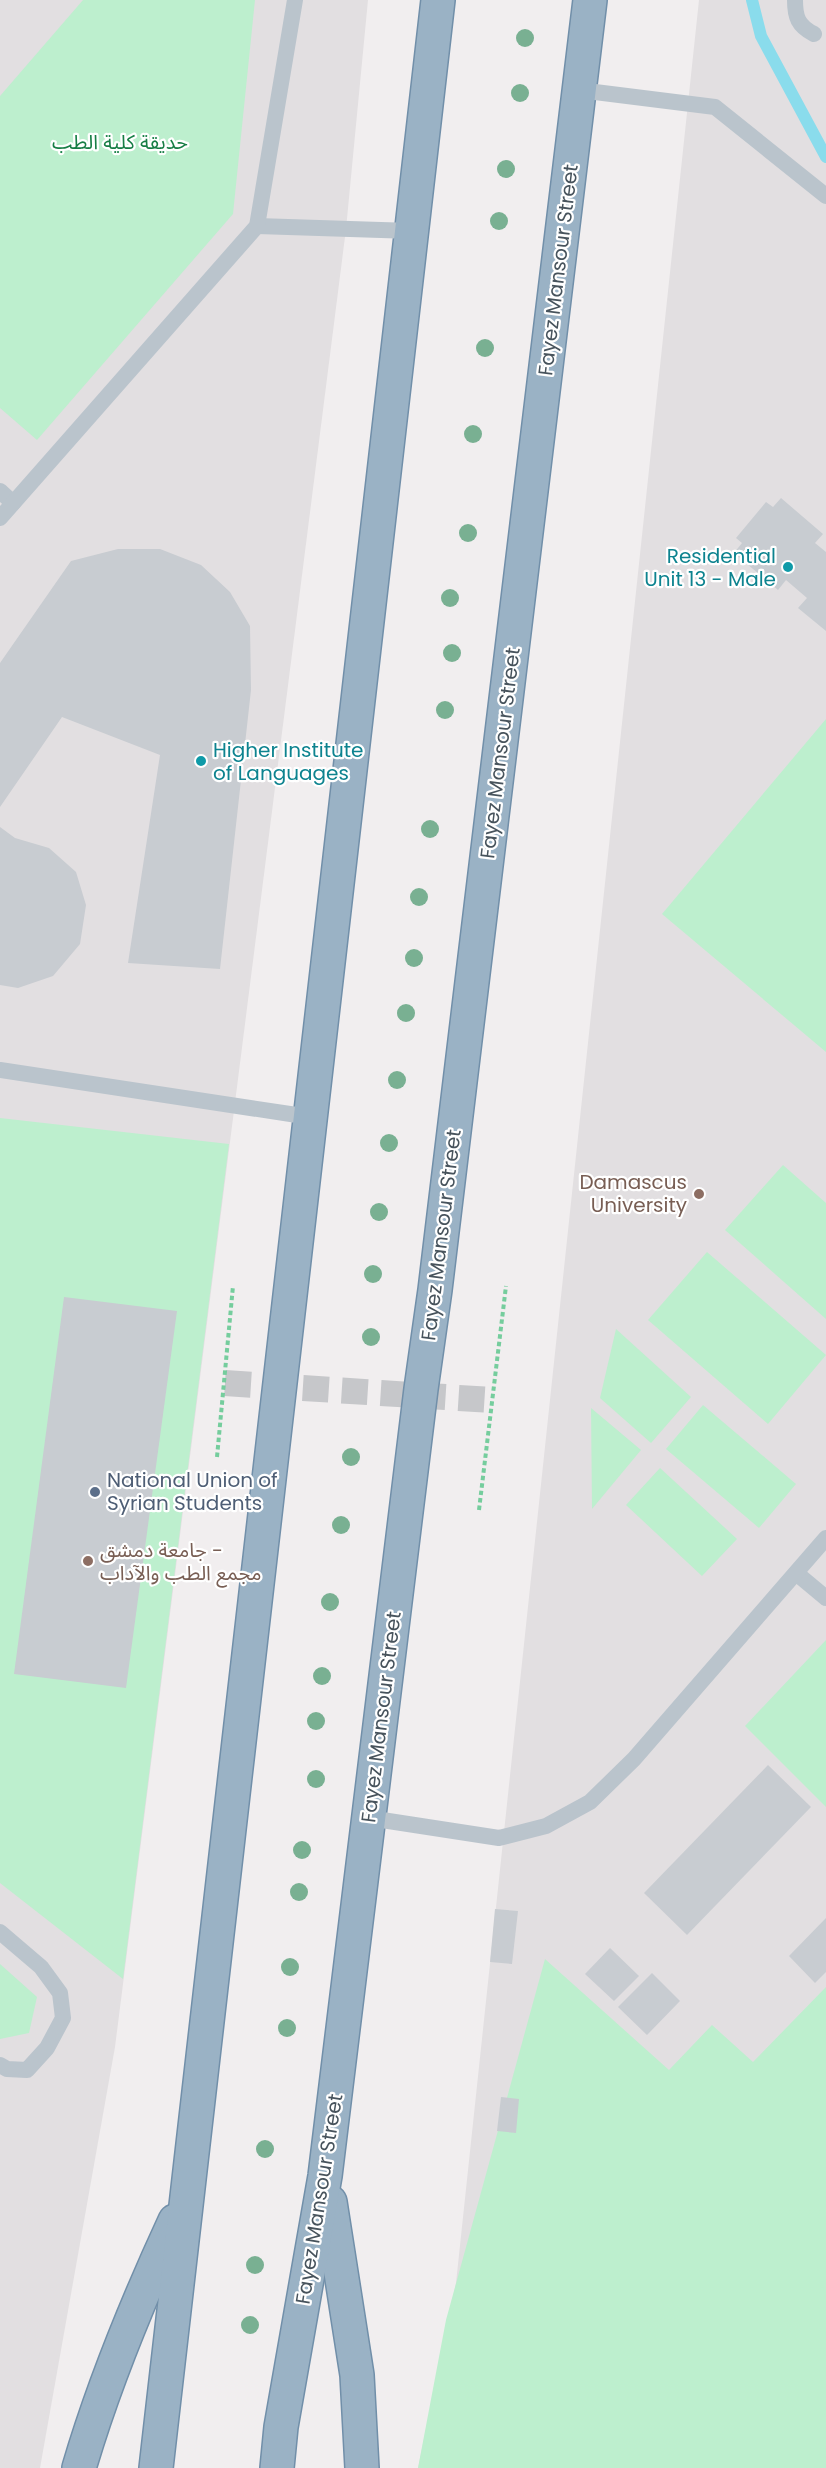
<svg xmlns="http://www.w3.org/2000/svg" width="826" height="2468" font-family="Poppins,'Noto Sans Arabic',sans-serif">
	<rect width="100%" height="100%" fill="#f1eeef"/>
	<g fill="#e2dfe1">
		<path d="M0 0H368L346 229 115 2047 40 2468H0Z"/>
		<path d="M699 0H826V2468H418L456 2283Z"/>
	</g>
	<g fill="#bdefce">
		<path d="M83 0H255L233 214 37 440 0 408V96Z"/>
		<path d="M826 719V1052L662 914Z"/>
		<path d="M0 1118 229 1144 123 1979 0 1883Z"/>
		<path d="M783 1165 826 1203V1319L725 1230Z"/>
		<path d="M707 1252 826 1355 768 1424 648 1320Z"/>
		<path d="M616 1329 691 1397 651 1443 600 1398Z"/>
		<path d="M703 1405 796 1484 759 1528 666 1449Z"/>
		<path d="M591 1408 641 1450 592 1509Z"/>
		<path d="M660 1468 737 1539 702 1576 626 1505Z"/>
		<path d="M826 1640V1807L745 1726Z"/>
		<path d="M545 1959 669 2070 712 2025 753 2062 826 1987V2468H418L446 2320Z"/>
		<path d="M0 1964 37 1997 29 2033 0 2039Z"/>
	</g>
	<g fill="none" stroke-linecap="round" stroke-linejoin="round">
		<path stroke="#8adcec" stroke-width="12" d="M752 0 761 36 826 157"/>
	</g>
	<g fill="#c8ccd1">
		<path d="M781 498 823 534 815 543 826 552V631L798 608 807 598 786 580 778 590 734 553 742 543 736 538 766 502 773 507Z"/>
		<path d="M118 549H160L201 565 230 592 250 626 251 690 220 969 128 963 160 755 62 717 0 807V663L71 561Z"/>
		<path d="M0 827 15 838 49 848 76 872 86 905 80 944 53 976 18 988 0 985Z"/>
		<path d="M64 1297 177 1311 126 1688 14 1674Z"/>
		<path d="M768 1765 811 1807 687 1935 644 1893Z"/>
		<path d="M495 1909 518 1911 512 1964 490 1962Z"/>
		<path d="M826 1918V1972L815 1983 789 1956Z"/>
		<path d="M610 1948 639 1976 614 2001 585 1974Z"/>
		<path d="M652 1973 680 2001 647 2035 618 2007Z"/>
		<path d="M501 2097 519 2099 516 2133 497 2131Z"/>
	</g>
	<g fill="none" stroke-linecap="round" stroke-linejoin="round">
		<path stroke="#c6c7ca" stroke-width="26" stroke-dasharray="26 13" stroke-linecap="butt" d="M225 1383 491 1400"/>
		<defs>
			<g id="trunk">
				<path d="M330 2202 357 2375 362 2468"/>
				<path d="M79 2468C104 2383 138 2301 175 2221"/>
				<path d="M156 2468 438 0"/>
				<path d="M277 2468 281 2427 325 2176 421 1389 435 1290 590 0"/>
			</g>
		</defs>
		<use href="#trunk" stroke="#718fa9" stroke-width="36"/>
		<g stroke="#75cd9d" stroke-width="4" stroke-dasharray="4.5 3" stroke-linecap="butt">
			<path d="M217 1457 233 1286"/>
			<path d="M479 1510 506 1286"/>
		</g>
		<g stroke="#bac4cc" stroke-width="16">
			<path d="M795 0C795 17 798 26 814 34"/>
			<path d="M579 90 715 107 826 196"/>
			<path d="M257 226 412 231"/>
			<path d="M0 491 13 503"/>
			<path d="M0 518 257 226 295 0"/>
			<path d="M0 1070 310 1117"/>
			<path d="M796 1573 826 1598"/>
			<path d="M369 1818 499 1838 546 1826 590 1802 634 1759 826 1538"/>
			<path d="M0 1932 41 1967 60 1993 63 2018 47 2048 27 2070 7 2069 0 2065"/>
		</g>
		<use href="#trunk" stroke="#9ab2c5" stroke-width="33"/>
	</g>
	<g fill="#79b092">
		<circle cx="525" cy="38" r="9"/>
		<circle cx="520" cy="93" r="9"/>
		<circle cx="506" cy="169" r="9"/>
		<circle cx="499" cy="221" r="9"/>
		<circle cx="485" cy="348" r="9"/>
		<circle cx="473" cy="434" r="9"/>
		<circle cx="468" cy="533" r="9"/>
		<circle cx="450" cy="598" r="9"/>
		<circle cx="452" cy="653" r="9"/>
		<circle cx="445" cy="710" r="9"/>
		<circle cx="430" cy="829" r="9"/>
		<circle cx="419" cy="897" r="9"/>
		<circle cx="414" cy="958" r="9"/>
		<circle cx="406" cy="1013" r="9"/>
		<circle cx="397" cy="1080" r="9"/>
		<circle cx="389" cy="1143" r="9"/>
		<circle cx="379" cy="1212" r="9"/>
		<circle cx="373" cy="1274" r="9"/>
		<circle cx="371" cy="1337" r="9"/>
		<circle cx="351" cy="1457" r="9"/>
		<circle cx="341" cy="1525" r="9"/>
		<circle cx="330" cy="1602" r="9"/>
		<circle cx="322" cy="1676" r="9"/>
		<circle cx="316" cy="1721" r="9"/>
		<circle cx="316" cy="1779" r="9"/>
		<circle cx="302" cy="1850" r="9"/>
		<circle cx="299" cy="1892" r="9"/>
		<circle cx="290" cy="1967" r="9"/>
		<circle cx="287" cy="2028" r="9"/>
		<circle cx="265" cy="2149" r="9"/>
		<circle cx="255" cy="2265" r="9"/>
		<circle cx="250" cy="2325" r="9"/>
	</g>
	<g fill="#0f9aa8" stroke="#fff" stroke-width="2">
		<circle cx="788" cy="567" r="6"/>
		<circle cx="201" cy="761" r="6"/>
	</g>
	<g fill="#8d6e63" stroke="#fff" stroke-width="2">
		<circle cx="699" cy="1194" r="6"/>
		<circle cx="88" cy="1561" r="6"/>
	</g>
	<circle fill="#5c6f8a" stroke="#fff" stroke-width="2" cx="95" cy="1492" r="6"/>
	<g text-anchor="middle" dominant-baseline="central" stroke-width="4.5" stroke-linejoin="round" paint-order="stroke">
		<g font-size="20" fill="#177e45" stroke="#fff">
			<text x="120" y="142">حديقة كلية الطب</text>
		</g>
		<g font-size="20" fill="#47535c" stroke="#fff">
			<text transform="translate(558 270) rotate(-83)">Fayez Mansour Street</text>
			<text transform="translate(500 753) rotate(-83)">Fayez Mansour Street</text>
			<text transform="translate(441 1235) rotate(-83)">Fayez Mansour Street</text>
			<text transform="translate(381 1717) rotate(-83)">Fayez Mansour Street</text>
			<text transform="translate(319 2199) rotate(-81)">Fayez Mansour Street</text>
		</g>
		<g font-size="20" fill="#0d838f" stroke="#fff" text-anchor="end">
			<text x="776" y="556">Residential<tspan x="776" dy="23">Unit 13 - Male</tspan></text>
			<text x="213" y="750" text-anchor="start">Higher Institute<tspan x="213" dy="23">of Languages</tspan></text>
		</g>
		<g font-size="20" fill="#785e54" stroke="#fff" text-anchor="end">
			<text x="687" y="1182">Damascus<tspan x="687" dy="23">University</tspan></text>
			<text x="100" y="1550" text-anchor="start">جامعة دمشق -<tspan x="100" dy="23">مجمع الطب والآداب</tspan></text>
		</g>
		<g font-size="20" fill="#4e5e75" stroke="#fff" text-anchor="start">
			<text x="107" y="1480">National Union of<tspan x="107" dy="23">Syrian Students</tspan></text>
		</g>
	</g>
</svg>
